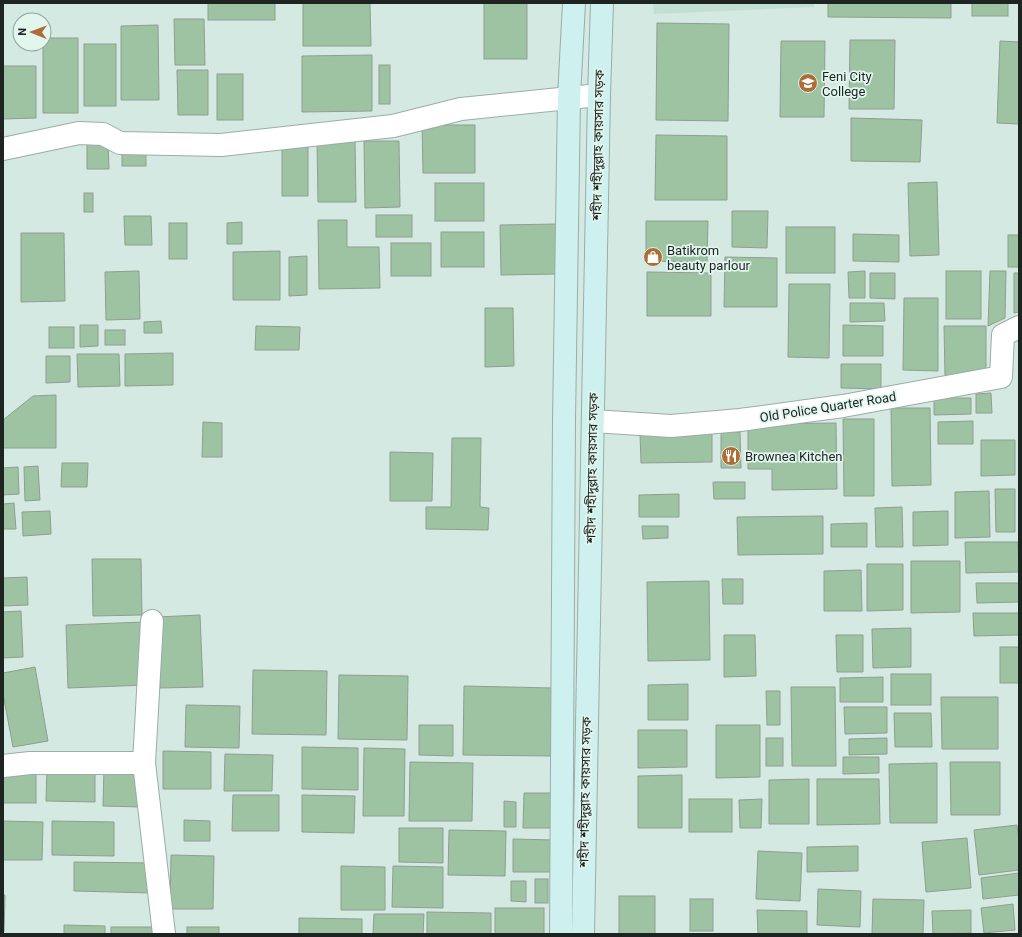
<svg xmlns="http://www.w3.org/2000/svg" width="1022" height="937" font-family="Roboto,'Noto Sans Bengali',sans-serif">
	<rect width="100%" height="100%" fill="#d4e9e1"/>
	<path fill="#c2dfd4" d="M653 3H814V7L654 14Z"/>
	<g fill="#9dc3a2" stroke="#909e92">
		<rect x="208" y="3" width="67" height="17"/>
		<path d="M303 3H370L371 46H303Z"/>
		<rect x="484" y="3" width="43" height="56"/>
		<path d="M828 3H951V18L828 17Z"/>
		<rect x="972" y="3" width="36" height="13"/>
		<path d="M174 19H204L205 65H175Z"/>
		<path d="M657 23 729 24 728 121 656 120Z"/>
		<path d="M158 25 159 100H121V26Z"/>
		<path d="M44 38H78V113H43V44H44Z"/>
		<path d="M850 40H895L894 109H849Z"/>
		<path d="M781 41H825L824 117H780Z"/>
		<path d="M1000 41 1019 42V124L997 123Z"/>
		<rect x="84" y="44" width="32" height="62"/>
		<path d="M372 55V111L302 112V56Z"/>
		<rect x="379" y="65" width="11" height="39"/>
		<path d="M3 66H36V118L3 119Z"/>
		<path d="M177 70H208V115H178Z"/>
		<rect x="217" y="74" width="26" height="46"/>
		<path d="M851 118 922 120 920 162 851 161Z"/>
		<path d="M422 125H475V173H423Z"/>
		<path d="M656 135 727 136V200H655Z"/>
		<path d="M317 141H355L356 202H318Z"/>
		<path d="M364 141H399L400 207 365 208Z"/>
		<path d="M108 142 109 169H87V143Z"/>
		<path d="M308 145V196H282V146Z"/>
		<rect x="122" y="147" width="24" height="19"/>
		<path d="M937 182 939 255 910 256 908 183Z"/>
		<rect x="435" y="183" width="49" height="38"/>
		<rect x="84" y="193" width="9" height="19"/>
		<path d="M732 211H768L767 248 732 247Z"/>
		<rect x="376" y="215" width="36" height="22"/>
		<path d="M124 216H151L152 245H125Z"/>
		<path d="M318 220H347V247H379L380 288 319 289Z"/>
		<path d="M646 221H708L707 262 646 261Z"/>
		<path d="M242 222V244H227V223Z"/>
		<rect x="169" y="223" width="18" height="36"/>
		<path d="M557 224V274L501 275 500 225Z"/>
		<rect x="786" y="227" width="49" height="46"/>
		<rect x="441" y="232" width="43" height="35"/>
		<path d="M21 233H64L65 301 21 302Z"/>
		<path d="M853 234 899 235V262L853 261Z"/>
		<rect x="1008" y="235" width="11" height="32"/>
		<rect x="391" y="243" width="40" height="33"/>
		<path d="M280 251V300H233V252Z"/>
		<path d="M307 256V295L289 296V257Z"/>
		<path d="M725 257 777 258V307H724Z"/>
		<path d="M139 271 140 319 106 320 105 272Z"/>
		<path d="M865 271V298H849L848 272Z"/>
		<rect x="946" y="271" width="35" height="48"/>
		<path d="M990 271H1006L1005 318 988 326Z"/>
		<path d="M647 272 711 273V316H647Z"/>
		<path d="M870 273H895V299L870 298Z"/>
		<path d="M1014 273H1019V312L1014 313Z"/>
		<path d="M789 284H830L829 358 788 357Z"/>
		<path d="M904 298H938V371L903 370Z"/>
		<path d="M850 303H884L885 321 850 322Z"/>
		<path d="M485 308H513L514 366 485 367Z"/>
		<path d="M161 321 162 333H144V322Z"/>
		<path d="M80 325H98V346L80 347Z"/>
		<path d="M843 325 883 326V356H843Z"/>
		<path d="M256 326 300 327 299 350H255Z"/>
		<path d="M944 326H986V376H945Z"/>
		<rect x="49" y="327" width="25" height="21"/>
		<rect x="105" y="330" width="20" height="15"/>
		<path d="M173 353V385L125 386V354Z"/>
		<path d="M77 354H119L120 386 78 387Z"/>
		<path d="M46 356H70V382L46 383Z"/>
		<path d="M841 364H881V389L841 388Z"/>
		<path d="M991 393 992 413H976V394Z"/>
		<path d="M56 395V448H3V420L33 396Z"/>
		<path d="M934 398H971V414L934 415Z"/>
		<path d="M891 408H930L931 485 892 486Z"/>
		<path d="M843 419H874V496H844Z"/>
		<path d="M973 421V444H938V422Z"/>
		<path d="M203 422 222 423V457H202Z"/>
		<path d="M836 423 837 489 772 490V469H748V424Z"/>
		<path d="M721 432H740L741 468H721Z"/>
		<path d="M712 433V462L641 463 640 434Z"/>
		<path d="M452 438H481L480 507 489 508 488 530 426 529V507H451Z"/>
		<path d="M981 440H1015V475L981 476Z"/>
		<path d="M390 452 433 453 432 501H390Z"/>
		<path d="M62 463H88L87 487H61Z"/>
		<path d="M38 466 40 500 25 501 24 467Z"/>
		<path d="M18 467 19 494 3 495V468Z"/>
		<path d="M713 482H745V499H714Z"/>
		<path d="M995 489H1015V532H996Z"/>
		<path d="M989 491 990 537 955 538V492Z"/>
		<path d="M679 494V517H639V495Z"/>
		<path d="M14 503 16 529H3V504Z"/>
		<path d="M902 507 903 547H876L875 508Z"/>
		<path d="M50 511 51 534 23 536 22 512Z"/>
		<path d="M948 511V545L913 546V512Z"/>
		<path d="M823 516V554L738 555 737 517Z"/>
		<path d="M867 523V547H831V524Z"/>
		<path d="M642 526H668V538L643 539Z"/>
		<path d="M965 542H1018L1019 572 966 573Z"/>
		<path d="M92 559H141L142 615 93 616Z"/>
		<path d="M911 561H960V612L911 613Z"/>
		<path d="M867 564H903V610L867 611Z"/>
		<path d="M861 570 862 611H824V571Z"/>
		<path d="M27 577 28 605 3 606V578Z"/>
		<path d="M722 579H743V604H723Z"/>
		<path d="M709 581 710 660 648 661 647 582Z"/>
		<path d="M976 583H1019V602L977 603Z"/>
		<path d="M21 611 23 657 3 658V612Z"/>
		<path d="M973 613H1019V635L974 636Z"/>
		<path d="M200 615 203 687 160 688 157 617Z"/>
		<path d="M144 622 147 685 68 688 66 625Z"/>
		<path d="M911 628V667L873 668 872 629Z"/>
		<path d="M724 635H755L756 676 724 677Z"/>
		<path d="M836 635H863V672H837Z"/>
		<rect x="1000" y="647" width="19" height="36"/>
		<path d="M35 667 48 741 13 747 3 694V673Z"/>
		<path d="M253 670 327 671 326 735 252 734Z"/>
		<rect x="891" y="674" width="40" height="31"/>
		<path d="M339 675 408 676 407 740 338 739Z"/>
		<path d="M883 677V702H840V678Z"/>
		<path d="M688 684V720H648V685Z"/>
		<path d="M464 686 553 688 551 756 463 755Z"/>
		<path d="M791 687H835L836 766H792Z"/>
		<path d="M766 691H780V725H767Z"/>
		<path d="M941 697H998V749H942Z"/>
		<path d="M186 705 240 706 239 748 185 747Z"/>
		<path d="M844 707H887V733L845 734Z"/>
		<path d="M894 713H931L932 747H895Z"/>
		<path d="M419 725H453V756L419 755Z"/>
		<path d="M716 725H760V777L716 778Z"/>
		<path d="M638 730H687V767L638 768Z"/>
		<rect x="766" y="738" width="17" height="28"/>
		<path d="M887 738V754L849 755V739Z"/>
		<path d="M302 747 358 748V790L302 789Z"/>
		<path d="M364 748 405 749 404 816H363Z"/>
		<path d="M163 751 211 752V789H163Z"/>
		<path d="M225 754 273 755 272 791H224Z"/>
		<path d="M843 757H879V773L843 774Z"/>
		<path d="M410 762 473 763 472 821H409Z"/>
		<path d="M950 762H1000V815H951Z"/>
		<path d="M937 763V823H890L889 764Z"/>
		<path d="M47 766 95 767V802L46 801Z"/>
		<path d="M104 767 143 768 142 807 103 806Z"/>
		<rect x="3" y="774" width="33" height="29"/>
		<path d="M682 775V828H638V776Z"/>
		<path d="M809 779V824H769V780Z"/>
		<path d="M817 779H879L880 824 817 825Z"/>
		<path d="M524 793H559L558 828H523Z"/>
		<path d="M233 795H279V831H232Z"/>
		<path d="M302 795 355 796 354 833 302 832Z"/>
		<rect x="689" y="799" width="43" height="33"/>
		<path d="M762 799 761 828H740L739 800Z"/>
		<path d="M504 801 516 802V827H504Z"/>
		<path d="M184 820 210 821V841H184Z"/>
		<path d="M3 821 43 822 42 860H3Z"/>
		<path d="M52 821 114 822V856L52 855Z"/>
		<path d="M1017 825 1019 841V870L979 875 974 830Z"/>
		<path d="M399 828H443V863L399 862Z"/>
		<path d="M449 830 506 831 505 876 448 875Z"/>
		<path d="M967 838 971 888 926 892 922 842Z"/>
		<path d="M513 839 555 840V872H513Z"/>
		<path d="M858 846V871L807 872V847Z"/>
		<path d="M758 851 802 853 800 901 756 899Z"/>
		<path d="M171 855 214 856 213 909H170Z"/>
		<path d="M74 862 154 863 153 893 74 891Z"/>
		<path d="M341 866 385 867V910H341Z"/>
		<path d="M393 866 443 867V908L392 907Z"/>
		<path d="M1019 873V895L983 899 981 878Z"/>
		<rect x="535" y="879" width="13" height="24"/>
		<path d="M511 881H526V902L511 901Z"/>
		<path d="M818 889 861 891 860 927 817 925Z"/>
		<path d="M3 895H5L4 932H3Z"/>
		<rect x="619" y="896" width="36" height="38"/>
		<rect x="690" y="899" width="23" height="32"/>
		<path d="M873 899 924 900 923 934H872Z"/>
		<path d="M1013 904 1015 930 984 933 981 908Z"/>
		<rect x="495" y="908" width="49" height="26"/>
		<path d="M757 910 807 911V934H758Z"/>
		<path d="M971 910V933L933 934 932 911Z"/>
		<path d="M427 912 491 913V934H427Z"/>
		<path d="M374 914H424L423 934H373Z"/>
		<path d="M299 918 362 919V934H299Z"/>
		<path d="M64 925 105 926V934H64Z"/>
		<rect x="111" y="927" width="48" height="7"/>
		<rect x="187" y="927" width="32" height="7"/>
	</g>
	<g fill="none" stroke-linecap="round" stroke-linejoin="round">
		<defs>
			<g id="street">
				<path d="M3 149 79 133 103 134 120 143 221 145 393 126 461 109 599 95"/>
				<path d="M593 421 671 426 740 420 843 406 1001 377 1003 335 1019 327"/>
				<path d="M152 621 144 763 164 934"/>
				<path d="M3 766 30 763H144"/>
			</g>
			<g id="secondary">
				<path d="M561 934 564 421 569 97 574 3"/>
				<path d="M583 934 599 95 602 3"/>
			</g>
		</defs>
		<use href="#street" stroke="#9aada6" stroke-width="24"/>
		<use href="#secondary" stroke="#9aada6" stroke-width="24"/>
		<use href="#street" stroke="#fff" stroke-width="22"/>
		<use href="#secondary" stroke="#cef0ef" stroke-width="22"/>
	</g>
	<defs>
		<symbol id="university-disc" viewBox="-11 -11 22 22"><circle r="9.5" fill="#ae6d37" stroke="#e2f6ee"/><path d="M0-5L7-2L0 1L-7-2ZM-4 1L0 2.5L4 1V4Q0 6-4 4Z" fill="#fff"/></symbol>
		<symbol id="shop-disc" viewBox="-11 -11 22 22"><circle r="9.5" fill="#ae6d37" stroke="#e2f6ee"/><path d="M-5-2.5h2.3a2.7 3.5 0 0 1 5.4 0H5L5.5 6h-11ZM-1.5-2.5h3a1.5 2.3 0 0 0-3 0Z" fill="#fff"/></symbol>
		<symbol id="restaurant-disc" viewBox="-11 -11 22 22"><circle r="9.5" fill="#ae6d37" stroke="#e2f6ee"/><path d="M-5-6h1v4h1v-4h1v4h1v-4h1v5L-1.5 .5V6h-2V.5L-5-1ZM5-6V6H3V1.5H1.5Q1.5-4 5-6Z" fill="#fff"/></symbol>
	</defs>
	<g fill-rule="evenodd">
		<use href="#university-disc" x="797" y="72" width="22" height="22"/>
		<use href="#shop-disc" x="642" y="246" width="22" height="22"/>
		<use href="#restaurant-disc" x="720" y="445" width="22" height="22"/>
	</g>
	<g text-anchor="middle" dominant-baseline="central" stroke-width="3.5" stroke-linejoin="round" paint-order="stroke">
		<g font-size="13" fill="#1d2422" stroke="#e2f6ee" text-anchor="start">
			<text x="822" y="76">Feni City<tspan x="822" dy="15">College</tspan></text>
			<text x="667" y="250">Batikrom<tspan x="667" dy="15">beauty parlour</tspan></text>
			<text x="745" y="456">Brownea Kitchen</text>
		</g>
		<g font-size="13" fill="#1d2422" stroke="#e2f6ee">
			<text transform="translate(598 145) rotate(-89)">শহীদ শহীদুল্লাহ কায়সার সড়ক</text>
			<text transform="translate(828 407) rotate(-9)">Old Police Quarter Road</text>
			<text transform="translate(592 468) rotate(-89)">শহীদ শহীদুল্লাহ কায়সার সড়ক</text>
			<text transform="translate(585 792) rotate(-89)">শহীদ শহীদুল্লাহ কায়সার সড়ক</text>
		</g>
	</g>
	<rect width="1022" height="937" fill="none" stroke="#1d2422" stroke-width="8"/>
	<g transform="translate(32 32) rotate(271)"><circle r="19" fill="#e2f6ee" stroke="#93a29c"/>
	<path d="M0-3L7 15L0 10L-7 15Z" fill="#ae6d37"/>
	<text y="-6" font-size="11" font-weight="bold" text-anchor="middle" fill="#1d2422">N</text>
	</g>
</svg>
